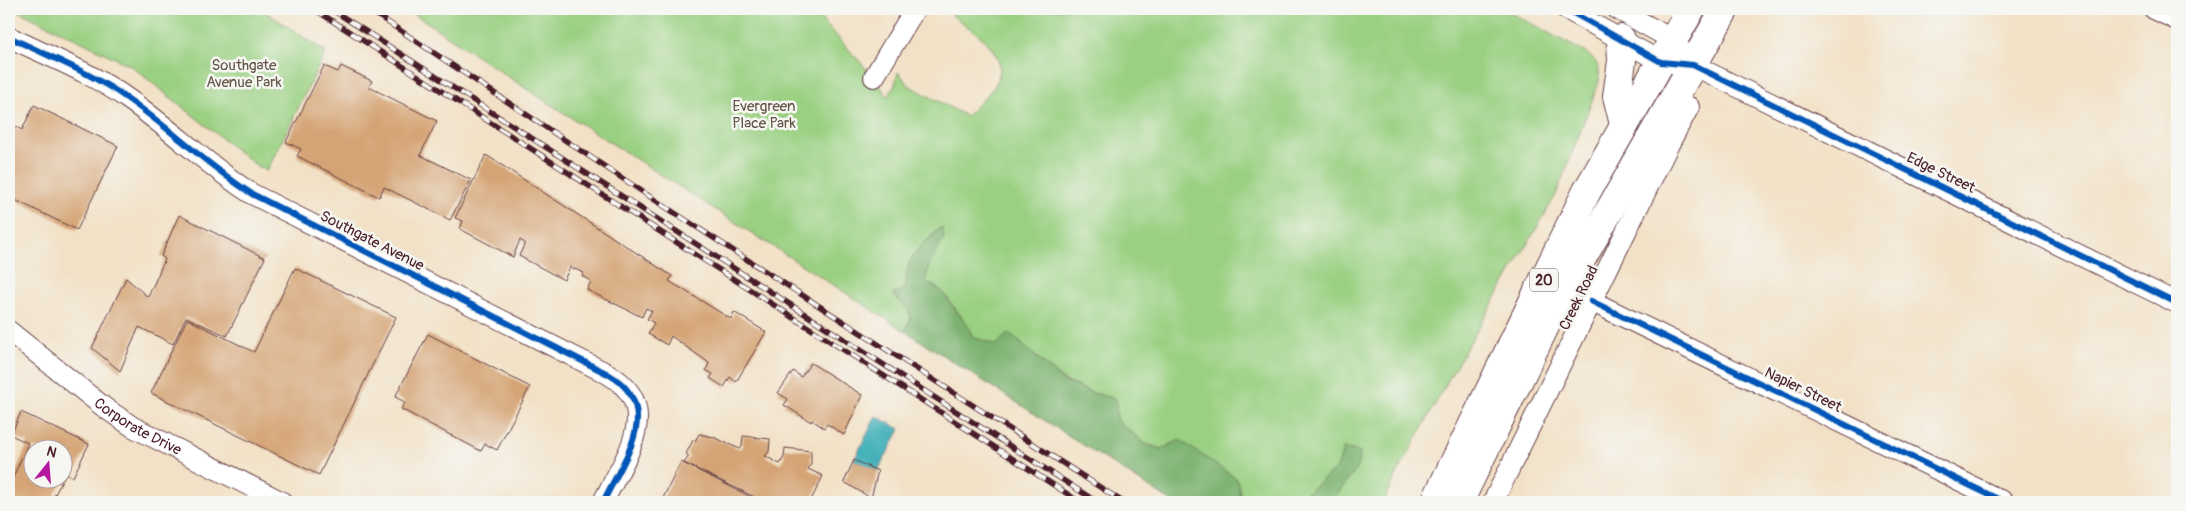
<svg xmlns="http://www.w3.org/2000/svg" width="2186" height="511" font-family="Pangolin,sans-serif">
	<rect width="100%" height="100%" fill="#f6f6f2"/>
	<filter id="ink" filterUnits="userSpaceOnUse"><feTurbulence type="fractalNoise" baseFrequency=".02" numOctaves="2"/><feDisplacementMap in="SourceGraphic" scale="10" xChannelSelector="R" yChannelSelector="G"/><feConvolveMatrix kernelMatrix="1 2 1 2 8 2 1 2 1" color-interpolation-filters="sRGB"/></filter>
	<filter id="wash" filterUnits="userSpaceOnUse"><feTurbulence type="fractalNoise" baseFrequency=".0096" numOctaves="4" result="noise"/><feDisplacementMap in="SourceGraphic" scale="20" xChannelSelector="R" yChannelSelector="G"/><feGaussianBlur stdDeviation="1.12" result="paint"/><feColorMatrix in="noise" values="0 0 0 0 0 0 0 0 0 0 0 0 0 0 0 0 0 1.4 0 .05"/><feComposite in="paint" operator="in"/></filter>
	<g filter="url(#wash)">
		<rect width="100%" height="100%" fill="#f2e1c6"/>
		<g fill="#9ad081" stroke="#727856">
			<path d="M14 9H261L326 52 267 171 258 167 131 66Z"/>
			<path d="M407 9H812L874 77 888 97 895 84 898 72 910 86 966 116C975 106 992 93 997 81 1010 51 971 30 952 15V9H1504L1588 54C1599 63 1600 69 1599 82L1556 195 1451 375 1387 493 1385 502H1331L1335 496 1344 448 1337 468 1303 496 1288 499H1241L1237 479 1214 465 1146 444 1116 420V399L1090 392 1063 380 1009 333 996 345 973 337 966 323 942 291 925 281 930 262 944 239 941 227C918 250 906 254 906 288L892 294 908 309 911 318 905 331 525 88Z"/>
		</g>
		<path fill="#7bb26f" stroke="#62684d" d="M942 227 944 239 930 262 925 281 941 291 966 323 973 337 996 345 1009 333 1063 381 1090 392 1116 399 1117 421 1146 444 1161 449 1180 440 1237 479 1241 499H1288L1303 496 1337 468 1344 448 1360 452 1357 469 1331 502H1172L905 331 911 318 908 309 892 294 906 288C906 253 918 250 942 227Z"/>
		<path fill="#3daeb7" stroke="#446671" d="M876 416 900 429 878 471 854 460Z"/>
		<g id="blocks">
			<g fill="#d5a476" fill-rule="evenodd">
				<path d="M324 66 338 72 341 66 372 81 369 87 437 121 420 155 471 180 450 220 384 187 379 197 297 156 301 149 286 142Z"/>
				<path d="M34 105 118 146 77 230 9 197V123L22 130Z"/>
				<path d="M486 155 672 276 669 281 731 319 734 312 766 332 736 382 730 377 724 387 710 378 713 374 706 370 709 363 671 336 667 345 648 334 654 323 647 319 652 311 646 308 642 317 587 290 591 281 582 276 584 273 570 267 564 280 519 256 525 243 520 240 513 257 460 229 463 221 455 218Z"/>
				<path d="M179 215 265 258 227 336 186 317 173 344 139 327 120 371 92 348 126 278 148 297 165 259 161 256Z"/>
				<path d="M295 268 396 317 319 475 151 393 187 319 254 352Z"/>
				<path d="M428 334 530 387 497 450 485 444 481 451 401 409 405 402 395 397Z"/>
				<path d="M811 363 862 395 844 435 827 424 824 428 812 420 811 422 784 405 788 399 778 393 793 371 801 377Z"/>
				<path d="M21 412 89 444 73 477 66 473 51 502H9V487L28 443 11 435ZM32 448H62V478H32Z"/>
				<path d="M699 434 713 437 740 449 742 446 743 436 770 439 769 452 765 456 780 464 784 457 785 448 811 451V464L808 469 823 476 810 502H765L684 463 689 456 686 454 693 440 695 441Z"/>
				<path d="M854 460 878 471 871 498 844 482Z"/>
				<path d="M681 462 761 502H661Z"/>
			</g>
		</g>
	</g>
	<g filter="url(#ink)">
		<use href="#blocks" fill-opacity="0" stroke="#633c42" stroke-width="1"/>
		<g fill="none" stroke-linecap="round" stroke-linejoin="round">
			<defs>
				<g id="street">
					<path d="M1566 9 1661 62 1693 65 2177 303"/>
					<path d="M1617 9 1673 40 1681 50"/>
					<path d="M2154 9 2177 20"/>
					<path d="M9 37C48 56 92 73 128 99 171 129 208 166 252 194L608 374C665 407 624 459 603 502"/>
					<path d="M874 77 915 9"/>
					<path d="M1591 301 2004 502"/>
					<path id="s1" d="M9 331 105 408 133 427 282 502"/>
					<path d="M1493 502 1669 144 1689 107"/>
				</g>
				<g id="primary">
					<path d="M1621 39 1622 61 1617 96 1624 124"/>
					<path d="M1435 502 1587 191 1691 9"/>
					<path d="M1459 502 1558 300 1725 9"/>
				</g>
			</defs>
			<use href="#street" stroke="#633c42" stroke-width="22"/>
			<use href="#primary" stroke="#633c42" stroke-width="30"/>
			<use href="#street" stroke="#fff" stroke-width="20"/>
			<use href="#primary" stroke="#fff" stroke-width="28"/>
			<defs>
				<g id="rail">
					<path d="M314 9 1080 502"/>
					<path d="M331 9 1097 502"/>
					<path d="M368 9 664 206 1123 502"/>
				</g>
			</defs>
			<use href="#rail" stroke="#4a1f2b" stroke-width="5.5"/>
			<use href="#rail" stroke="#f6f6f2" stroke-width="4" stroke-dasharray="11" stroke-linecap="butt"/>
			<defs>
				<g id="cycleway">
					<path d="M1566 9 1661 62 1693 65 2177 303"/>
					<path d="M9 37C48 56 92 73 128 99 171 129 208 166 252 194L608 374C665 407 624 459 603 502"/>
					<path d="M1591 301 2004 502"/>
				</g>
			</defs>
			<use href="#cycleway" stroke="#f6f6f2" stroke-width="9"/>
			<use href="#cycleway" stroke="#0057b8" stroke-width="6"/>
		</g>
	</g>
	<g text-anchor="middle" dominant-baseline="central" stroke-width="5" stroke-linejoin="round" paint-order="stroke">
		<rect fill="#f6f6f2" stroke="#7e6067" stroke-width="1" x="1530" y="268.5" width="28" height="23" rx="4"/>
		<g font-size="14" font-weight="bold" fill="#4a1f2b">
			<text x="1544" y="280">20</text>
		</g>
		<g font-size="15" fill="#625445" stroke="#f6f6f2">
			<text x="244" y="65">Southgate<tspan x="244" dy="17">Avenue Park</tspan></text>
			<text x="764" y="106">Evergreen<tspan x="764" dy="17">Place Park</tspan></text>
		</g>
		<g font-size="15" fill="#4a1f2b" stroke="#f6f6f2">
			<text transform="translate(1941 173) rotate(26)">Edge Street</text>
			<text transform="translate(372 241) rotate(27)">Southgate Avenue</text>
			<text transform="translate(1579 298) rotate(-64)">Creek Road</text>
			<text transform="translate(1803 390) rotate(26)">Napier Street</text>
			<text stroke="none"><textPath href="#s1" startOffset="161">Corporate Drive</textPath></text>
		</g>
	</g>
	<rect width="2186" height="511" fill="none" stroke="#f6f6f2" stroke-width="30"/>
	<g transform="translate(48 464) rotate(17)"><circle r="24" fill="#f6f6f2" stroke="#b1a0a2"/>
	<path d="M0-4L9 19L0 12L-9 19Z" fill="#b5179e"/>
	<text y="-8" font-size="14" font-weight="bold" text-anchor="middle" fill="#4a1f2b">N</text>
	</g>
</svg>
